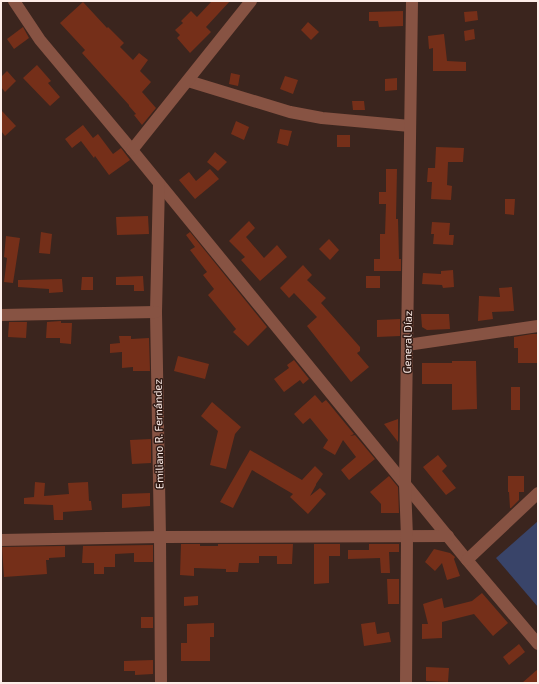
<svg xmlns="http://www.w3.org/2000/svg" width="539" height="684" font-family="'Exo 2',sans-serif">
	<rect width="100%" height="100%" fill="#3b251e"/>
	<path fill="#394469" d="M538 521V607L496 558Z"/>
	<g fill="#752f19">
		<path d="M212 1H230L206 27 211 32 190 53 177 38 180 35 175 30 183 23 181 21 191 11 197 17Z"/>
		<path d="M83 2 107 28 108 27 124 43 120 47 133 60 139 53 148 60 140 71 151 82 142 92 156 108 142 125 134 115 136 114 129 106V105L82 53 85 50 60 23Z"/>
		<path d="M403 11V26L379 27 378 21H369V12Z"/>
		<path d="M477 11 478 20 465 22 464 12Z"/>
		<path d="M308 22 319 32 311 40 301 30Z"/>
		<path d="M23 27 29 38 14 49 7 39Z"/>
		<path d="M474 29 475 39 465 41 464 31Z"/>
		<path d="M444 34 447 61 466 62V71H433V48L429 49 428 36Z"/>
		<path d="M37 65 51 81 48 83 60 97 50 106 23 78Z"/>
		<path d="M7 71 16 81 5 92 1 87V77Z"/>
		<path d="M231 73 240 75 238 86 229 84Z"/>
		<path d="M285 76 298 80 293 94 280 89Z"/>
		<path d="M397 78V90L385 91V79Z"/>
		<path d="M352 101H364L365 110H353Z"/>
		<path d="M1 110 16 126 5 136 1 131Z"/>
		<path d="M236 121 249 127 244 140 231 134Z"/>
		<path d="M83 125 93 138 98 134 113 154 121 148 130 160 109 175 95 156 94 158 81 141 72 148 65 139Z"/>
		<path d="M280 129 292 131 288 146 277 143Z"/>
		<rect x="337" y="135" width="13" height="12"/>
		<path d="M436 147 464 148 463 162H448L447 185 452 186 451 200 431 199 432 182H427L428 168H435Z"/>
		<path d="M215 152 227 162 218 171 207 162Z"/>
		<path d="M210 169 219 179 195 199 179 180 189 172 196 181Z"/>
		<path d="M386 169H397L396 219H398L399 259H401V271H374V259H380V234H385L386 204H379V192H386Z"/>
		<path d="M505 199H515L514 215 505 214Z"/>
		<path d="M148 216 149 234 117 235 116 217Z"/>
		<path d="M249 221 255 228 246 237 264 258 277 245 287 257 260 281 241 260 245 257 229 241Z"/>
		<path d="M432 222 450 223 449 235H454L453 245 433 244 434 234H431Z"/>
		<path d="M41 232 52 234 50 254 39 253Z"/>
		<path d="M190 232 267 327 248 346 233 332 236 329 208 295 214 289 203 275 207 272 190 250 195 247 186 235Z"/>
		<path d="M6 236 20 238 13 283 4 282 7 258 4 257Z"/>
		<path d="M329 239 339 250 330 260 319 249Z"/>
		<path d="M303 265 312 275 307 280 326 298 321 303 360 347V351L357 353 369 367 351 382 307 326 317 317 294 293 289 298 280 288Z"/>
		<path d="M453 270 454 287 443 288 442 285 422 284 423 273 441 274V271Z"/>
		<path d="M143 276 144 291H134V285H116V277Z"/>
		<rect x="366" y="276" width="14" height="12"/>
		<path d="M82 277H93V290H81Z"/>
		<path d="M62 279 63 292 49 293V289L18 287V280Z"/>
		<path d="M512 287 514 311 492 312 493 319 478 321 479 296 500 297 499 288Z"/>
		<path d="M421 314H449L450 329 427 330 422 327Z"/>
		<path d="M400 319V336L377 337V320Z"/>
		<path d="M61 321V323H72L71 344 60 343V338H46L47 322Z"/>
		<path d="M9 322H27L26 338 8 337Z"/>
		<path d="M532 334H538V363H518V348H514V337Z"/>
		<path d="M119 336H131V339L149 338 150 371H133V367L122 368V352L110 353V344L120 343Z"/>
		<path d="M178 356 209 364 205 379 174 371Z"/>
		<path d="M294 360 309 379 303 384 300 380 284 392 274 379 289 368 287 365Z"/>
		<path d="M452 361H476L477 409 452 410V384H422V363H452Z"/>
		<rect x="511" y="387" width="9" height="23"/>
		<path d="M315 395 322 403 326 400 354 434 350 436 355 435 375 459 349 480 341 470 356 457 343 440 335 455 323 448 328 440 310 418 303 424 294 414Z"/>
		<path d="M212 402 241 427 235 434 226 469 210 465 218 431 201 416Z"/>
		<path d="M398 419V442L384 424Z"/>
		<path d="M151 439V463L132 464 130 440Z"/>
		<path d="M250 450 302 480 315 466 323 474 316 484V485L310 496 320 488 326 494 308 514 290 497 293 494 252 470 233 508 220 502Z"/>
		<path d="M438 455 447 466 442 471 456 488 446 495 423 467Z"/>
		<path d="M389 476 398 487 399 513H381V504L370 492Z"/>
		<path d="M508 476H524V492H519V500L511 508H510L509 492H508Z"/>
		<path d="M35 482 45 483 44 496 69 494 68 483 88 482 89 501H91L92 510 63 512V520H54L53 505 24 504V498L34 497Z"/>
		<path d="M150 493V506L122 508V494Z"/>
		<path d="M181 544H200V546H218V544H293L292 564H277V556H259V563H239L238 572H226V569L194 568V576L180 575Z"/>
		<path d="M314 544H340V556H329V583L314 584Z"/>
		<path d="M369 544H399V552H389L390 573H381L380 558 348 559V550H369Z"/>
		<path d="M153 545V562H134V553L115 554V567H104V574H94V563H82L83 546Z"/>
		<path d="M65 546V557L49 558V560H46L47 574 4 577 2 547Z"/>
		<path d="M434 549 450 553 455 557 454 559 460 576 447 580 442 563 435 571 425 562Z"/>
		<path d="M387 579H399V604H388Z"/>
		<path d="M482 593 508 623 493 636 474 614 442 622V638L422 639V624H428L423 604 442 598 444 608 472 601Z"/>
		<path d="M198 596V605L184 606V597Z"/>
		<rect x="141" y="617" width="12" height="11"/>
		<path d="M375 622 377 634 389 632 391 642 364 646 361 624Z"/>
		<path d="M214 623V637H210V661H181V643H187V624Z"/>
		<path d="M519 644 525 652 509 665 503 657Z"/>
		<path d="M153 660V674L135 675V671H124V661Z"/>
		<path d="M426 667 449 668 448 682 426 681Z"/>
		<path d="M538 669V683H522Z"/>
	</g>
	<g fill="none" stroke-linecap="round" stroke-linejoin="round">
		<g stroke="#875343" stroke-width="12">
			<path d="M14 1 40 40 132 150 467 560 538 644"/>
			<path d="M188 81 290 112 322 118 410 126"/>
			<path d="M132 150 251 1"/>
			<path d="M159 184 156 312 160 537 161 683"/>
			<path d="M1 315 156 312"/>
			<path d="M407 345 538 326"/>
			<path d="M1 540 160 537 448 536"/>
			<path d="M467 560 538 493"/>
			<path d="M406 683 407 537 405 484 412 1"/>
		</g>
	</g>
	<g text-anchor="middle" dominant-baseline="central" stroke-width="3" stroke-linejoin="round" paint-order="stroke">
		<g font-size="11" fill="#fdede8" stroke="#311b15">
			<text transform="translate(407 342) rotate(-89)">General Díaz</text>
			<text transform="translate(158 434) rotate(-91)">Emiliano R. Fernández</text>
		</g>
	</g>
	<rect width="539" height="684" fill="none" stroke="#fdede8" stroke-width="4"/>
</svg>
